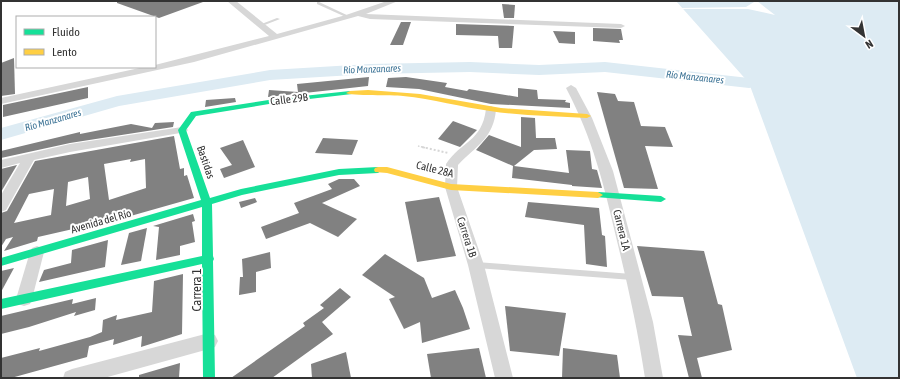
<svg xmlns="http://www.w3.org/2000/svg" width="900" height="379" font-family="'Asap Condensed',sans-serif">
	<rect width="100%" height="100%" fill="#fff"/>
	<path fill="#ddebf3" d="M676 1H899V378H857L749 83Z"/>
	<path fill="#fff" d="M752 1H757L775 15 748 9H682L680 8 746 7 754 2Z"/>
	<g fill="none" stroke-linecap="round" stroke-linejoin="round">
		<path fill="#ddebf3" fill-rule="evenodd" d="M470 62 539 65 605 62 749 78 755 79 757 83 755 87 749 88 605 72 539 75 470 72 370 74 270 80 119 106 1 140V128L117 96 270 70 370 64Z"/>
	</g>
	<g fill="#818181" fill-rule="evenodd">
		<path d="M117 1H202L203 2 159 18 117 3Z"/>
		<path d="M502 4 515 5 514 18H504Z"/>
		<path d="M401 22H411L403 45H390Z"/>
		<path d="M456 24 514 26 512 48H499L498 36 456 35Z"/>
		<path d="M593 28 621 29 623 40H619L620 43 593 41Z"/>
		<path d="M553 31 575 32V44L559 43Z"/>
		<path d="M14 58 15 94 1 96V63Z"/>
		<path d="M369 77 368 86 268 97 269 90 298 92 297 84Z"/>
		<path d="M406 77 447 83 445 87 467 91 469 89 518 97V88L537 90 538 99 566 100 565 102 570 103V108L491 104 419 89 386 87 388 78Z"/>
		<path d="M88 87V98L3 117V105Z"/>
		<path d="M597 92 615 94 618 101 634 102 641 126 665 127 673 147 645 146 658 189 624 188Z"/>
		<path d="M235 98 236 102 205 107 206 100Z"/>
		<path d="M521 117 535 118 536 138H555L557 149 534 150 514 166 569 173 566 150 590 151 592 169 597 170 602 188 572 186V185L512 178 513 166 476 150 489 135 521 147Z"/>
		<path d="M453 121 477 130 460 147 438 139Z"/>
		<path d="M174 122 173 127 70 143 1 158V151L80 132V134L131 124 152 128 155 123Z"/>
		<path d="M174 136 180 169 184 168V176L187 175 194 198 127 217V214L110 219V222L73 232V229L38 237 37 241 4 251 13 237 6 239 1 247V213L7 211 35 161ZM131 159 130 162 145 159 146 188 109 200 104 164ZM88 177 90 199 66 206 68 182ZM54 189 51 215 14 223 29 194Z"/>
		<path d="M323 138 358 140 352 155 315 153Z"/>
		<path d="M243 140 255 167 224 178 220 169 232 165 220 148Z"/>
		<path d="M17 165 1 192V169Z"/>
		<path d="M339 179H354L360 186 322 203 357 219 338 237 310 223 266 239 261 227 299 213 294 203 332 189 328 184Z"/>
		<path d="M439 197 456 256 417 262 405 202Z"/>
		<path d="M255 198 257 202 241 208 239 202Z"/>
		<path d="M528 202 599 208 602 235 605 236 607 267 586 264 584 225 525 217Z"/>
		<path d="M193 214 195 221 192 222 195 242 180 246V255L156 260 159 227 153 226Z"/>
		<path d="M147 228 141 261 121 265 129 233Z"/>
		<path d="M108 240 105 267 39 282 44 270 71 263 72 250Z"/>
		<path d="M637 246 704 251 718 304 722 305 732 350 697 358 702 378H689L678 335 692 336 683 297 652 296Z"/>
		<path d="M270 252 271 268 256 272V292L239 295 240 277H243L242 259Z"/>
		<path d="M385 254 424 278 432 298 455 290 463 308 470 329 422 343 420 322 404 329 389 299 395 297 362 275Z"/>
		<path d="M14 268 1 292V271Z"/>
		<path d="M183 274 182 334 141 347 142 336 113 345 114 339 89 346 87 357 11 378H1V358L40 348 39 351 90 337 102 332 103 320 117 315 116 320 152 312 154 281Z"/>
		<path d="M340 288 351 297 322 322 333 334 272 378H231L305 326 303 323 324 308 320 305Z"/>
		<path d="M96 298 95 310 74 316 76 312 29 327 1 334V316L73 299 72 304Z"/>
		<path d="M505 306 566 313 559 356 510 351Z"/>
		<path d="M479 348 486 378H431L427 354Z"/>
		<path d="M563 348 617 355 620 378H562Z"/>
		<path d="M346 352 351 378H312L311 364Z"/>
		<path d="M180 363 179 378H139V375Z"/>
	</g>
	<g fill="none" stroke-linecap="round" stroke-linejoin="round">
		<path stroke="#d6d6d6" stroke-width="1.5" stroke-dasharray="1.5 1.5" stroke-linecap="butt" d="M418 146 426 148"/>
		<path stroke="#d6d6d6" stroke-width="2" stroke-dasharray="2 2" stroke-linecap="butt" d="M422 147 448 153"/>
		<g fill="#d7d7d7" fill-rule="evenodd">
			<path d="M317 2H319L351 17 348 18 317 4Z"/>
			<path d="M277 18 280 19 262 26 259 25Z"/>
			<path d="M476 262 632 274 635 275 636 277 635 279 632 280 476 268 474 267 472 265 474 263Z"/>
		</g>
		<g fill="#d7d7d7" fill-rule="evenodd">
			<path d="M227 1H236L277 34 346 15 387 1H398L366 14 621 24 625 26 621 28 370 19 358 16 194 62 1 104V98L144 67H155V65L269 36Z"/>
			<path d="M571 85 576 88 592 118 613 171 653 322 663 378H645C638 331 628 286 617 241 604 185 593 139 566 88Z"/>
			<path d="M491 106 496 109C494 138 476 146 458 165L457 187 484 265 513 378H495L468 265 445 187 446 164C461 141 482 142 486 109Z"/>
			<path d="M182 127 186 128 188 130 186 132 70 152 34 160 6 210 1 212V195L20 163 1 168V160L70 144Z"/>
			<path d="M37 246 42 248 44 252 32 299 30 304 24 306 18 304 16 299 30 252 32 248Z"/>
			<path d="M209 333 215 335 218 341 215 347 209 349 104 378H63L65 372 72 369Z"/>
		</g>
		<g fill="#16e098" fill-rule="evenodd">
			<path d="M350 91 352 92V94L275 103 196 116 186 130 210 198 241 189 339 169 378 167 382 170 378 173 339 175 242 195 212 204 213 256 214 259 213 261 215 378H203L202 264 1 309V299L202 256V207L1 266V258L201 200 178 130 191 112 275 99Z"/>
			<path d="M598 192 661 196 666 199 661 202 595 197 593 195Z"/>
		</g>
		<g fill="#ffcf43" fill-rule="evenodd">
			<path d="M368 90 420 94 501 108 587 114 591 116 587 118C555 116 522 116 490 111 461 107 433 99 403 96 394 95 350 96 346 93L350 91Z"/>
			<path d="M378 167H387L451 184 598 192 603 195 598 198 451 190 387 173 375 172 374 170 375 168Z"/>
		</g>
	</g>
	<g text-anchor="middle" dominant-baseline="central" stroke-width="4" stroke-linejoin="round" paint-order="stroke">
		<g font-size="10" font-style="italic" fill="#3f7597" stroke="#fff">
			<text transform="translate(372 69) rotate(-2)">Río Manzanares</text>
			<text transform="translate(695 77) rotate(6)">Río Manzanares</text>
			<text transform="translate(53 120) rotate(-16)">Río Manzanares</text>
		</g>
		<g font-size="11" fill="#333" stroke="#fff">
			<text transform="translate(289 99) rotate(-7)">Calle 29B</text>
			<text transform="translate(206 162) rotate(71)">Bastidas</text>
			<text transform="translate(435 169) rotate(14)">Calle 28A</text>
			<text transform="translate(101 221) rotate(-16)">Avenida del Río</text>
			<text transform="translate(622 230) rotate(76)">Carrera 1A</text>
			<text transform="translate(467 237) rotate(72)">Carrera 1B</text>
		</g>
		<g font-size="13" fill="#333" stroke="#fff">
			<text transform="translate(196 290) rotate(-90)">Carrera 1</text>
		</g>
	</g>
	<rect width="900" height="379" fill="none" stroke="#333333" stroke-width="4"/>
	<rect x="16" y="16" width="140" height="52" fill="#ffffff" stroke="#adadad"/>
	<rect x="24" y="29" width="20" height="6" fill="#16e098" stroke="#adadad"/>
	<text x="52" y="36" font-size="12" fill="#333333">Fluido</text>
	<rect x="24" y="49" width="20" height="6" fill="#ffcf43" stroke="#adadad"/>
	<text x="52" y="56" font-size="12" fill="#333333">Lento</text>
	<g transform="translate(864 36) rotate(148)" stroke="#ffffff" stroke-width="3" paint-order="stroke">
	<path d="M0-3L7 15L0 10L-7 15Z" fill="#333333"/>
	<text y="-6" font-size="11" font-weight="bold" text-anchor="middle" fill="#333333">N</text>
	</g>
</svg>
